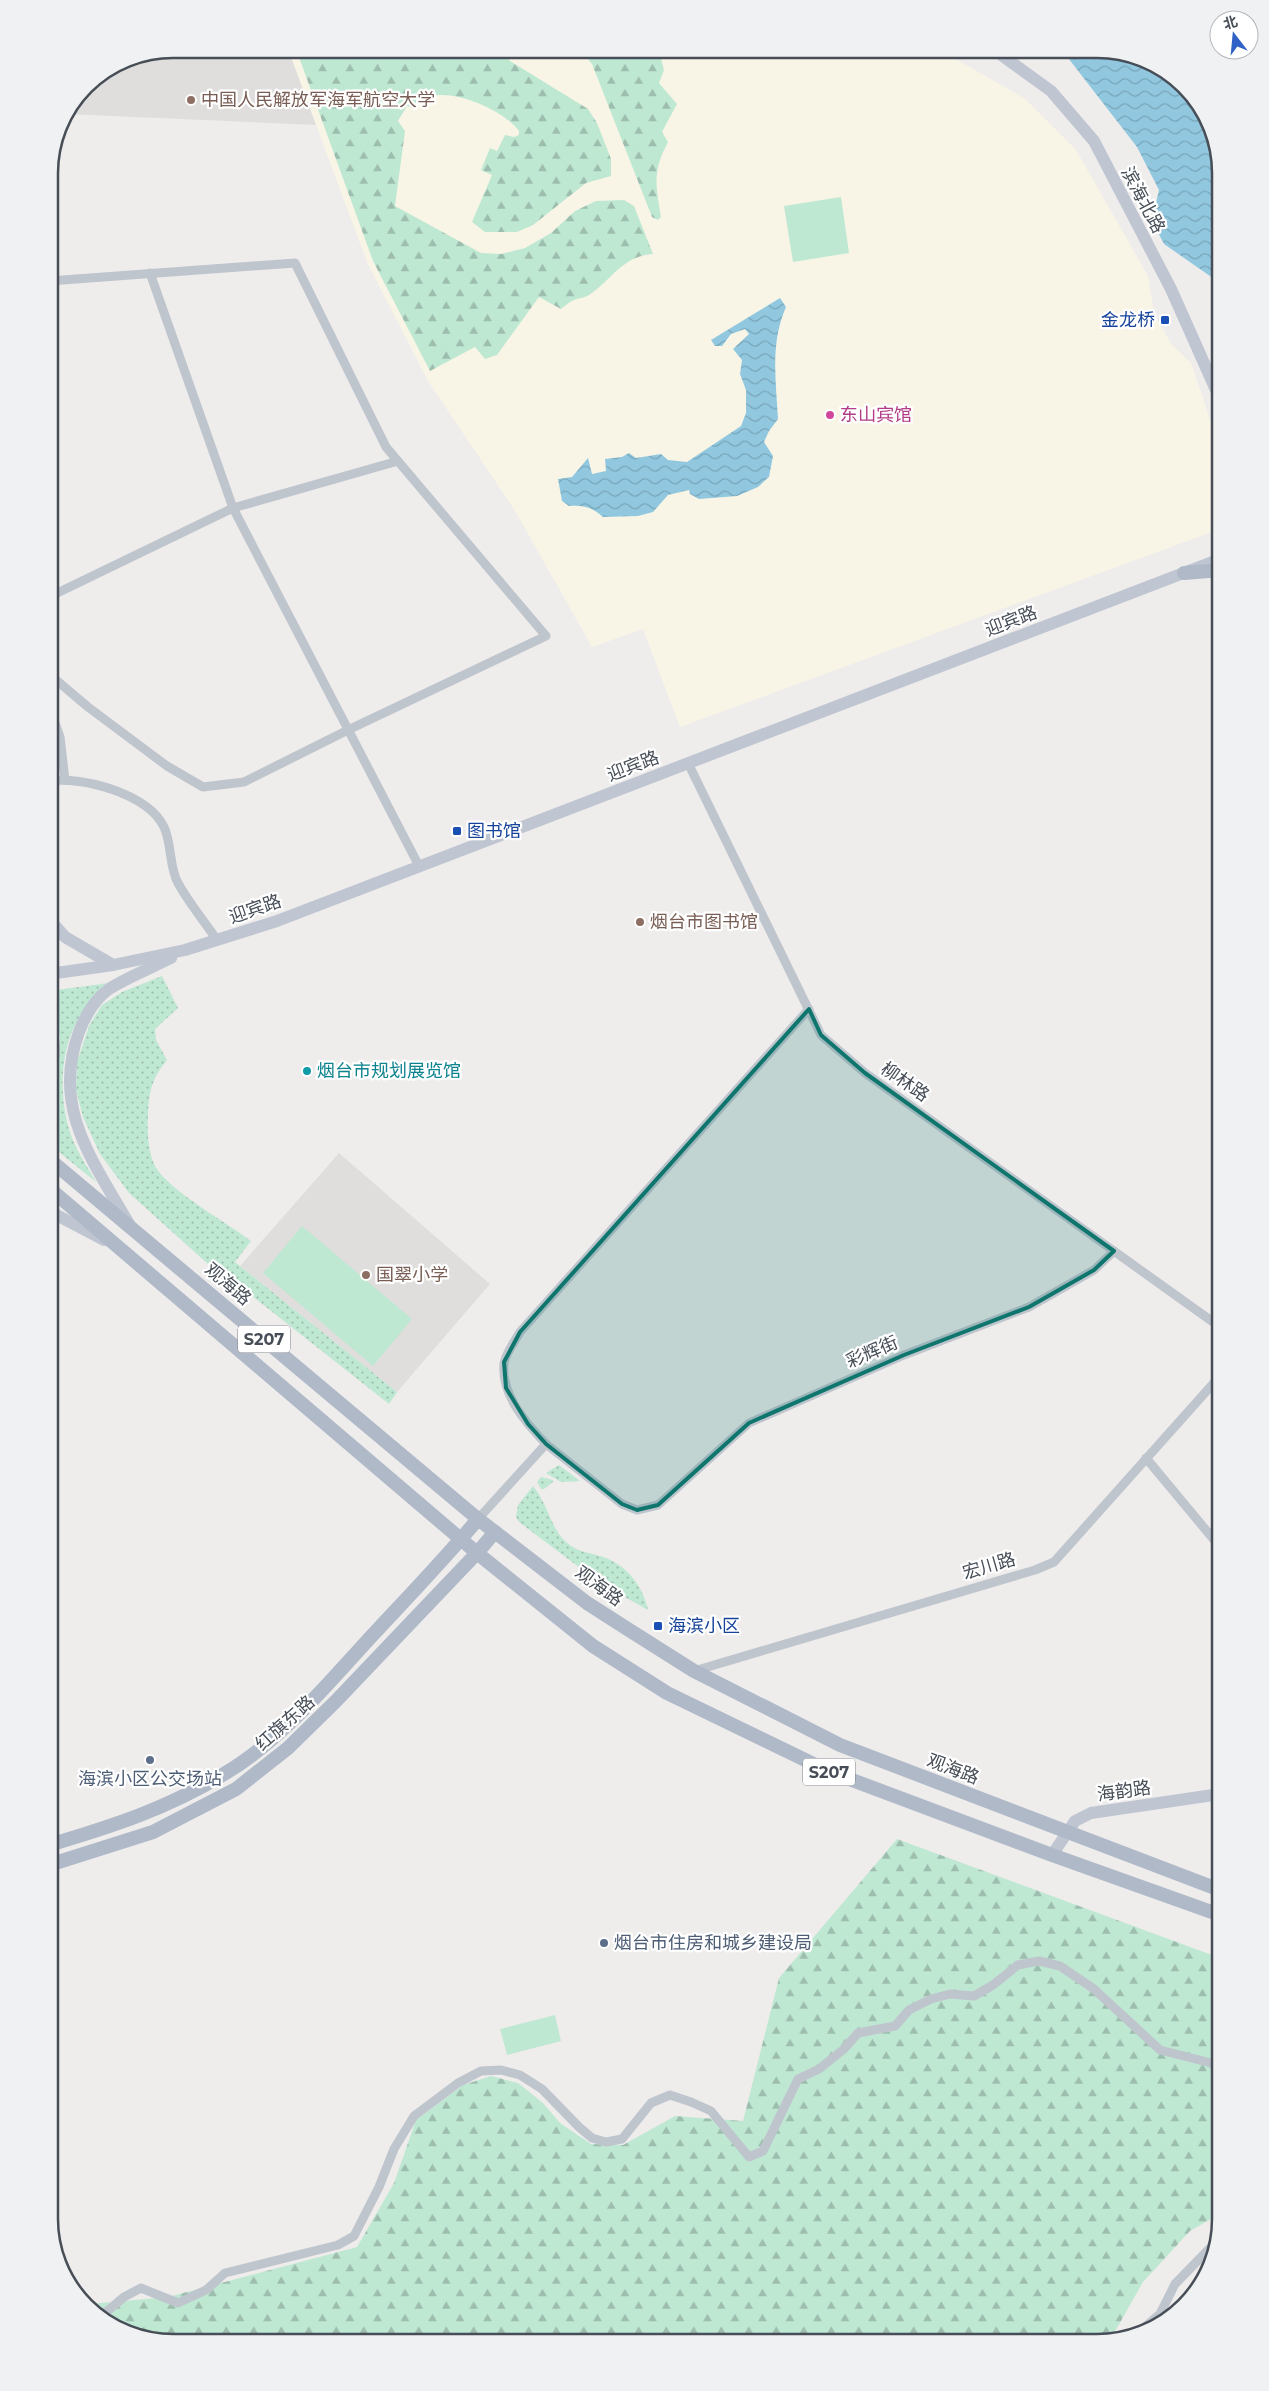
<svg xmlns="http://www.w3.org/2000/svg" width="1269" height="2391" font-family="Montserrat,'Noto Sans SC',sans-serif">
	<defs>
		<pattern id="grass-dots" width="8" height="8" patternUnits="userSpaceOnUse" patternTransform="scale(1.25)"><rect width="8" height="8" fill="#bfe8d3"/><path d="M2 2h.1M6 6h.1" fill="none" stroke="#9dbeae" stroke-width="1.8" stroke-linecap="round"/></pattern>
		<pattern id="forest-firs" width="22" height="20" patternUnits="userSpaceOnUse" patternTransform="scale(1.25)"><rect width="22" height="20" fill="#bfe8d3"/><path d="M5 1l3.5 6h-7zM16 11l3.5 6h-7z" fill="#9dbeae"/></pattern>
		<pattern id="water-waves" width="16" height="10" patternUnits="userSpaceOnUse" patternTransform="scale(1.25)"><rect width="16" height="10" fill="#91c8e0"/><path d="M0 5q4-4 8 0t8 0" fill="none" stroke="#78a5b8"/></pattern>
	</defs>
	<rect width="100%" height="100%" fill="#efecec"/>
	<path fill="#f9f5e6" d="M288 49H938L1024 98 1076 150 1148 276 1154 313 1171 344 1191 363 1220 449V529L680 727 643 629 592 647 514 509 428 381 367 262Z"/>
	<g fill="#dfdedd">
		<path d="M173 49H288L316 125 66 114 85 85 126 58Z"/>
		<path d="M339 1153 490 1284 397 1392 240 1266Z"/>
	</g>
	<g fill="url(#grass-dots)">
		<path d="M162 976 178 1008 155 1029 156 1040 167 1060C151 1080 149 1092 148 1116 147 1134 148 1158 159 1172 178 1196 225 1221 251 1241L235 1262 397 1392 389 1404 209 1262 208 1264 129 1193 100 1154 83 1117 76 1090 77 1062 89 1026 102 1005 122 992Z"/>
		<path d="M116 982C106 991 93 1000 84 1011 58 1044 58 1100 72 1138 78 1153 88 1168 96 1182L49 1144V1080L57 1066 60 1038 49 1011V991Z"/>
		<path d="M559 1465 580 1481 561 1482 546 1473Z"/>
		<path d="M541 1477 553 1480V1482L544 1489H541L537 1482Z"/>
		<path d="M533 1486C548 1504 551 1529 566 1542 577 1552 587 1552 600 1556 625 1563 643 1585 648 1610L600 1583 519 1522 516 1517 518 1505Z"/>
	</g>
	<g fill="url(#forest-firs)">
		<path d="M296 49H505L510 61 588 109 597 123 611 159V176L586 183 533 225 517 232H485L472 222 492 175 481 170 490 148 497 151 505 135 514 137 519 135V131C503 108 432 77 413 108L407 106 398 121 405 131 395 206 481 253 501 254 525 248 551 233 575 211 596 201 624 200 634 206 653 254C622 256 613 279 589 295 584 298 579 298 574 300 569 302 565 306 561 309L539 297 497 355 485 359 475 347 430 371 373 261Z"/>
		<path d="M587 49H662L660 55 664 70 659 83 677 104 662 132 668 142C652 172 656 185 661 217L658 220 652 217 592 64 584 54Z"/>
		<path d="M897 1839 1220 1958V2214L1190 2231 1143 2282 1113 2335 1107 2340 1096 2342H165L104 2321 89 2304 168 2297 357 2247 394 2183 416 2120 463 2085 491 2076 518 2083 543 2103 560 2123 591 2144 623 2145 675 2116 743 2121 779 1978Z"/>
	</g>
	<g fill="#bfe8d3">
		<path d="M841 197 849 253 793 262 784 206Z"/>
		<path d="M302 1226 412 1319 373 1366 263 1273Z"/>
		<path d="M555 2015 561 2041 507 2055 500 2029Z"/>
	</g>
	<g fill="url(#water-waves)">
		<path d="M1055 49H1105L1171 74 1211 125 1220 173V283L1164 244 1152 221 1159 190 1137 147 1065 54Z"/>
		<path d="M780 298 786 307C770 343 776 381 778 419L769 431 764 442 773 456 769 477 758 487 737 496 699 499 690 494 689 490 668 495 653 512 638 516 603 517C592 507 583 505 569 506L562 501 558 479 572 477 588 458 592 474 606 471 605 459 622 457 629 453 636 458 661 454 668 460 687 462 741 426 746 413V390L740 374 742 360 733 349 749 334 745 329 731 334 722 346H715L711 340Z"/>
	</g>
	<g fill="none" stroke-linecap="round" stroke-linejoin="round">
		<g stroke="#bfc5cd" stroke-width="9">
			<path d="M150 273 233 508 419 866"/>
			<path d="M49 597 233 508 398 461"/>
			<path d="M49 674 88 707 167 766 203 787 244 782 348 730 546 636 386 447 295 263 49 281"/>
			<path d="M49 706 60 737 65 780"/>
			<path d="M688 763 821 1035 865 1073 1220 1327"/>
			<path d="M49 781C83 776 148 794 164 827 172 844 169 867 178 883 189 903 204 921 217 940"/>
			<path d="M546 1444 622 1504 637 1510 658 1505 749 1423 904 1355 1029 1307 1094 1270 1114 1251"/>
			<path d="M1146 1458 1220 1547"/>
			<path d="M478 1519 546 1444C526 1423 501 1395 504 1364 505 1354 515 1341 520 1332L809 1009"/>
			<path d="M694 1671 1035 1570 1054 1562 1220 1376"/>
			<path d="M49 2212 57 2258"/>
			<path d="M96 2312 105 2313 124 2297 141 2288 178 2303 206 2290 225 2273 338 2245 354 2236 379 2187 394 2149 414 2116 458 2083 481 2071 501 2070 520 2075 542 2089 579 2127 592 2138 606 2142 622 2139 651 2103 670 2095 691 2102 711 2111 749 2157 763 2151 798 2079 819 2069 844 2049 858 2033 895 2026 909 2010 931 1999 950 1994 974 1996 993 1985 1018 1965 1039 1961 1060 1966 1094 1989 1160 2050 1211 2063 1220 2071"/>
			<path d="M1137 2334 1160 2314 1175 2284 1212 2246"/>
		</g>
		<g stroke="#bfc6d1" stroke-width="12">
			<path d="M993 49 1051 91 1094 141 1171 289 1220 399"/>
			<path d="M49 919 65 937 113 965"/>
			<path d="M49 974 113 965 185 950 277 921 1220 559"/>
			<path d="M49 1070C57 1054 54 1039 49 1023"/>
			<path d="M49 1211 104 1240"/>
			<path d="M129 1224C93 1161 51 1108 79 1032 85 1016 94 1000 109 989 128 977 151 968 171 958"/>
			<path d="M1052 1855 1075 1821 1091 1813 1220 1794"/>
		</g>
		<g stroke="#afb9c8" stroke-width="14">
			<path d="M1184 573 1220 570"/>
			<path d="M49 1159 478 1519 587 1603 626 1628 694 1671 840 1745 1220 1890"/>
			<path d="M49 1188 477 1553 593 1646 667 1693 828 1771 1052 1855 1220 1915"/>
			<path d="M49 1845C113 1826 166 1809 224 1774 280 1741 325 1687 368 1640 405 1600 443 1561 478 1519"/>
			<path d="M49 1865 153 1832 236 1789 288 1748 336 1701 477 1553 495 1532"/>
		</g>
	</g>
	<path fill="#0f766e" fill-opacity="0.2" stroke="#0f766e" stroke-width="4" stroke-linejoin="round" d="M809 1009 821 1035 865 1073 1114 1251 1094 1270 1029 1307 904 1355 749 1423 658 1505 637 1510 622 1504 546 1444 528 1424 506 1388 504 1362 520 1332Z"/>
	<g fill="#8d6e63" stroke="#fff" stroke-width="2">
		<circle cx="191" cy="100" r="5"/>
		<circle cx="640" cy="922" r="5"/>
		<circle cx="366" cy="1275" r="5"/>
	</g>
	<g fill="#1a4fb4" stroke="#fff" stroke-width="2">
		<rect x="1160" y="315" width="10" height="10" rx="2.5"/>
		<rect x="452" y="826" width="10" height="10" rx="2.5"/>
		<rect x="653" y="1621" width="10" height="10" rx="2.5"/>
	</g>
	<circle fill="#d1479c" stroke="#fff" stroke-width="2" cx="830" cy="415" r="5"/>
	<circle fill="#0f9aa8" stroke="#fff" stroke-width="2" cx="307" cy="1071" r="5"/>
	<g fill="#5c6f8a" stroke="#fff" stroke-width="2">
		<circle cx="150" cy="1760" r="5"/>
		<circle cx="604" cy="1943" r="5"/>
	</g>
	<g text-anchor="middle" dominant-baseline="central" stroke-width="4.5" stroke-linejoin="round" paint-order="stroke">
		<g fill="#fff" stroke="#7e8389" stroke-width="1">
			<rect x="238" y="1325.5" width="52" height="27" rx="4"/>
			<rect x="803" y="1758.5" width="52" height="27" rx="4"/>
		</g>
		<g font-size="16" font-weight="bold" fill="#474e57">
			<text x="264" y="1339">S207</text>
			<text x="829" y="1772">S207</text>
		</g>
		<g font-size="18" fill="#785e54" stroke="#fff" text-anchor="start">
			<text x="201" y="100">中国人民解放军海军航空大学</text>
			<text x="650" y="922">烟台市图书馆</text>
			<text x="376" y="1275">国翠小学</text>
		</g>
		<g font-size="18" fill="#474e57" stroke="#fff">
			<text transform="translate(1143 200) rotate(62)">滨海北路</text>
			<text transform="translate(1011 621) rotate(-21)">迎宾路</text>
			<text transform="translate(633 766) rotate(-21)">迎宾路</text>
			<text transform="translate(255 909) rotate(-19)">迎宾路</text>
			<text transform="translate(905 1082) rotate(35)">柳林路</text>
			<text transform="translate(228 1284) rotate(40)">观海路</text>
			<text transform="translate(872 1352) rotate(-23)">彩辉街</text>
			<text transform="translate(989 1566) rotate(-16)">宏川路</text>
			<text transform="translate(599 1586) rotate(36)">观海路</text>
			<text transform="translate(285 1723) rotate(-42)">红旗东路</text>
			<text transform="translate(953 1769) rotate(21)">观海路</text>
			<text transform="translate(1124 1791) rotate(-8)">海韵路</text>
		</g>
		<g font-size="18" fill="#164399" stroke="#fff" text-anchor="start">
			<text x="1155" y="320" text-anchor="end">金龙桥</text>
			<text x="467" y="831">图书馆</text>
			<text x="668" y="1626">海滨小区</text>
		</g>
		<g font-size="18" fill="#b23c85" stroke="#fff" text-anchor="start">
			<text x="840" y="415">东山宾馆</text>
		</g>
		<g font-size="18" fill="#0d838f" stroke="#fff" text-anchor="start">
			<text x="317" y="1071">烟台市规划展览馆</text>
		</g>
		<g font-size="18" fill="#4e5e75" stroke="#fff">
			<text x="150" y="1779">海滨小区公交场站</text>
			<text x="614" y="1943" text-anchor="start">烟台市住房和城乡建设局</text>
		</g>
	</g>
	<path d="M0 0H1269V2391H0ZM173 58H1097A115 115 0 0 1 1212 173V2219A115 115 0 0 1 1097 2334H173A115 115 0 0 1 58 2219V173A115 115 0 0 1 173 58Z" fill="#f0f1f2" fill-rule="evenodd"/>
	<path fill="none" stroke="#474e57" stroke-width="2.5" d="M173 58H1097A115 115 0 0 1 1212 173V2219A115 115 0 0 1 1097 2334H173A115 115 0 0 1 58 2219V173A115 115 0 0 1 173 58Z"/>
	<g transform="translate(1234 35) rotate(344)"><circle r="24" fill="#ffffff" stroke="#b5b8bc"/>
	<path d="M0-4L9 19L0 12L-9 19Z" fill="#2e62c6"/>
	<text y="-8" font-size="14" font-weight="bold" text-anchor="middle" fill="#474e57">北</text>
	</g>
</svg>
